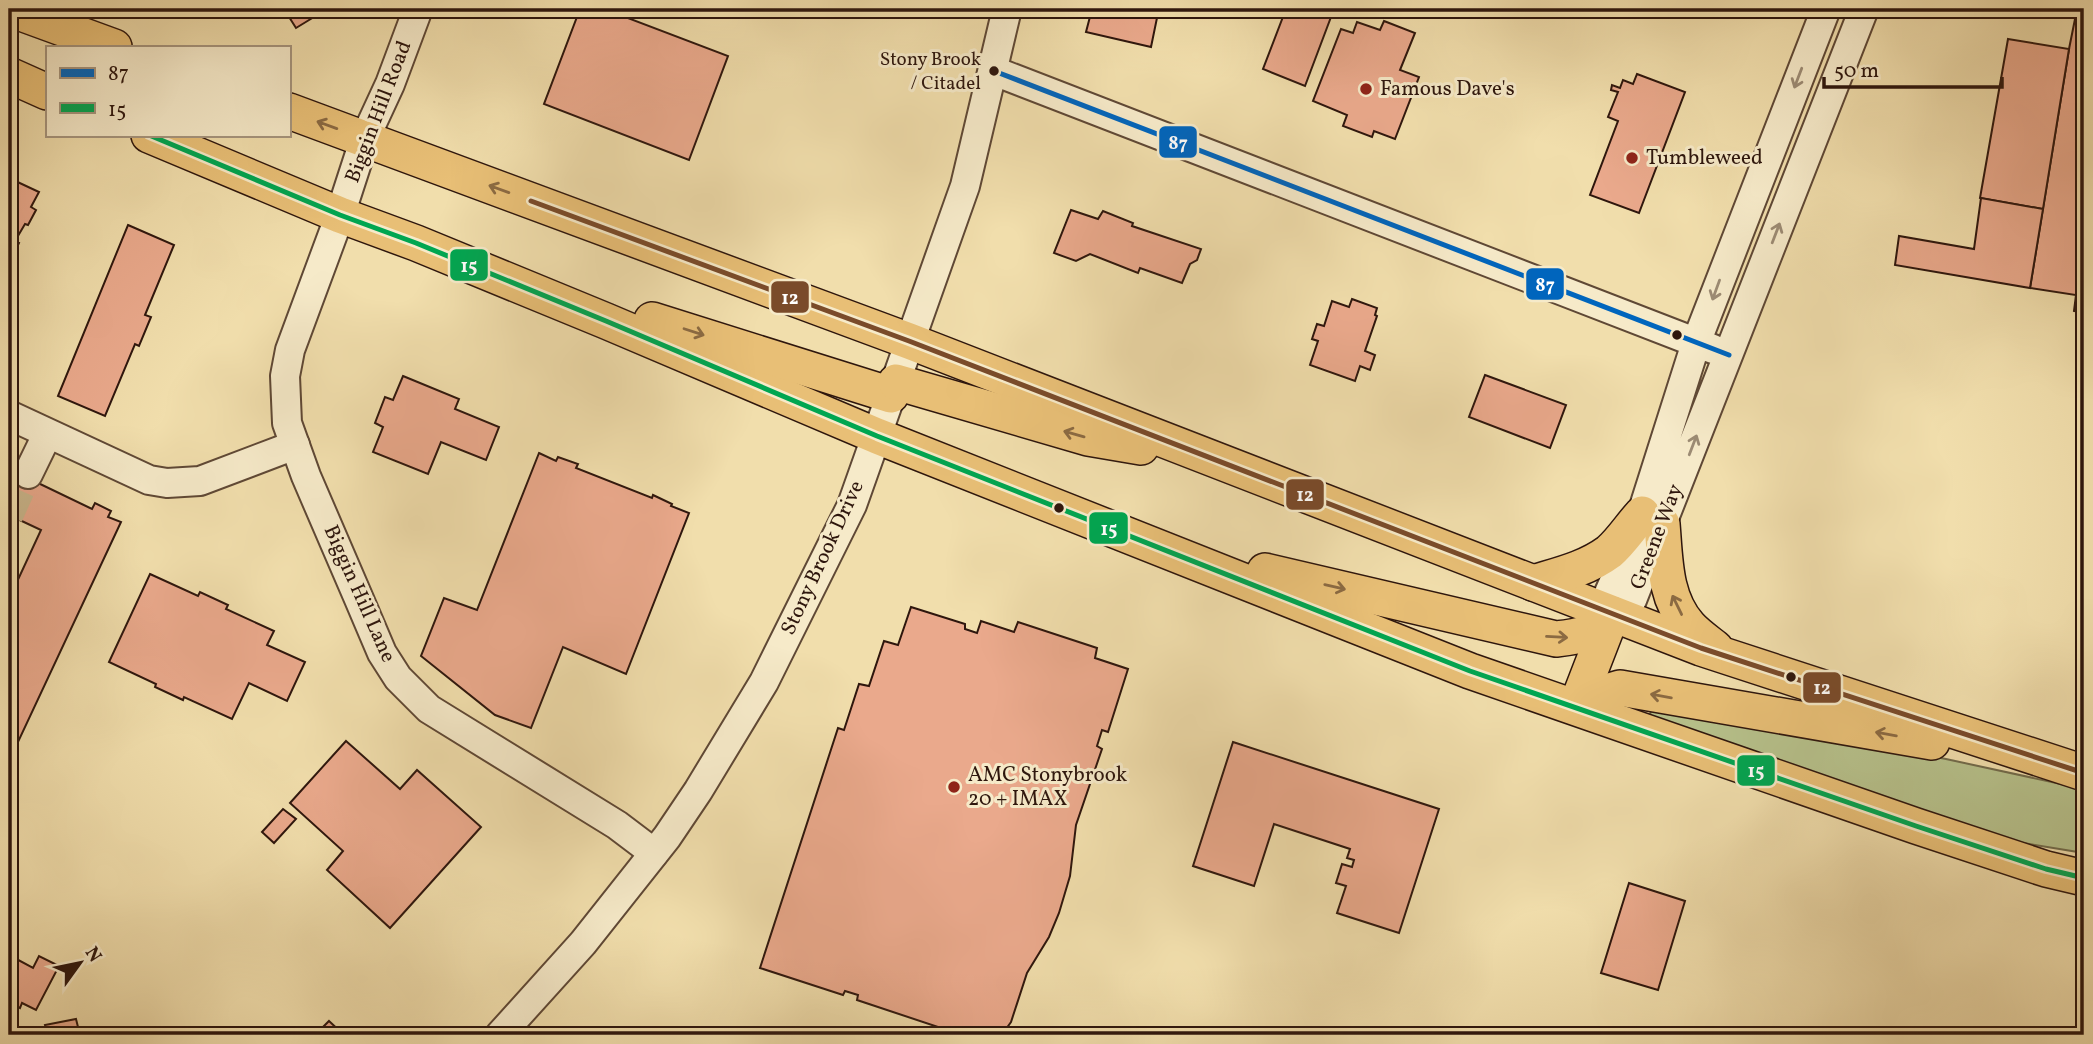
<svg xmlns="http://www.w3.org/2000/svg" width="2093" height="1044" font-family="Vollkorn,serif">
	<rect width="100%" height="100%" fill="#f1deac"/>
	<filter id="stains"><feTurbulence type="fractalNoise" baseFrequency=".00286" numOctaves="4"/><feColorMatrix values="0 0 0 0 .2 0 0 0 0 .09 0 0 0 0 .02 0 0 0 .5 -.17"/></filter>
	<radialGradient id="worn" r=".72"><stop offset=".6" stop-color="#630" stop-opacity="0"/><stop offset="1" stop-color="#630" stop-opacity=".3"/></radialGradient>
	<path fill="#b7c28c" stroke="#726c4c" stroke-width="2" d="M1653 704 1946 759 2084 789V853L1987 837 1649 718Z"/>
	<g fill="#eaa98c" stroke="#2e160d" stroke-width="2">
		<path d="M284 9H327L296 28Z"/>
		<path d="M580 9H628L625 17 728 56 689 160 544 104Z"/>
		<path d="M1092 9H1140L1158 13 1151 47 1086 32Z"/>
		<path d="M1286 9H1334L1305 86 1263 69Z"/>
		<path d="M2077 9H2084V313L2074 311 2076 295 2030 288 2069 49Z"/>
		<path d="M1384 21 1415 33 1400 70 1419 77 1395 139 1374 131 1372 137 1343 126 1347 115 1313 101 1341 29 1353 33 1357 22 1380 30Z"/>
		<path d="M2008 39 2069 49 2043 209 1980 198Z"/>
		<path d="M1637 74 1685 92 1639 213 1590 195 1618 121 1608 117 1618 92 1611 90 1612 85 1620 88 1623 80 1633 84Z"/>
		<path d="M9 178 39 192 31 207 36 210 28 225 25 224 15 241 19 243 16 249 11 247 9 252 14 254 9 264Z"/>
		<path d="M1981 198 2043 209 2030 288 1895 265 1899 236 1974 249Z"/>
		<path d="M1071 210 1098 219 1103 211 1133 223 1132 226 1201 249 1197 260 1190 264 1182 283 1140 268 1138 273 1090 254 1076 261 1054 253Z"/>
		<path d="M128 225 174 245 145 315 151 317 139 346 135 344 105 416 58 396Z"/>
		<path d="M1352 299 1377 308 1375 315 1377 316 1365 351 1375 355 1370 370 1360 366 1355 381 1310 365 1318 341 1312 339 1317 324 1324 326 1332 301 1349 307Z"/>
		<path d="M1485 375 1566 405 1550 448 1469 417Z"/>
		<path d="M403 376 459 399 455 409 499 427 486 460 441 442 428 474 373 452 383 427 375 423 385 397 393 400Z"/>
		<path d="M539 453 556 461 558 457 578 464 576 468 652 498 653 495 672 504 671 506 689 513 626 674 563 647 531 728 495 715 421 656 444 598 477 610Z"/>
		<path d="M9 469 92 509 95 503 111 511 108 517 121 522 18 742 12 739 9 746V599L41 530 9 515Z"/>
		<path d="M150 574 198 596 200 592 228 605 226 609 274 631 267 645 305 662 287 701 249 683 232 719 184 697 183 700 155 687 156 684 109 662Z"/>
		<path d="M911 607 965 624V629L977 633 981 621 1014 632 1018 622 1097 648 1095 658 1128 669 1108 732 1102 730 1097 746 1102 749 1076 825 1070 876 1059 913 1049 937 1027 973 1011 1022 1006 1029 994 1035 973 1032 971 1035H962L857 1000 858 995 845 991 843 995 760 968 838 728 844 730 859 684 869 686 884 641 898 645Z"/>
		<path d="M346 741 400 789 417 770 481 827 390 928 327 870 343 851 290 803Z"/>
		<path d="M1233 742 1439 809 1399 933 1337 913 1346 886 1336 883 1342 864 1352 867 1354 860 1347 858 1350 849 1274 824 1254 886 1193 866Z"/>
		<path d="M283 809 296 819 274 843 262 832Z"/>
		<path d="M1629 883 1685 901 1658 990 1601 973Z"/>
		<path d="M9 955 33 968 39 956 59 966 36 1010 22 1003 20 1008 9 1002Z"/>
		<path d="M76 1019 80 1035H48L45 1025Z"/>
		<path d="M329 1021 344 1035H315Z"/>
	</g>
	<g fill="none" stroke-linecap="round" stroke-linejoin="round">
		<path stroke="#cab68c" stroke-width="28" stroke-dasharray="28 14" stroke-linecap="butt" d="M9 516 28 474"/>
		<defs>
			<g id="minor">
				<path d="M418 9 390 84 365 138 340 215 290 350 285 376 287 423 306 476 359 599 382 653 398 678 429 709 617 825 654 853"/>
				<path d="M1826 9 1696 343 1637 529 1609 593 1612 614 1632 600 1864 9"/>
				<path d="M994 71 1713 349"/>
				<path d="M9 415 149 480 167 483 200 481 295 445"/>
				<path d="M28 474 47 435"/>
				<path d="M500 1035 583 943 667 837 698 791 764 682 852 505 965 186 1007 9"/>
			</g>
			<g id="major">
				<path d="M10 9 114 47"/>
				<path d="M9 75 47 92"/>
				<path d="M289 111 909 341 1701 648 2084 773"/>
				<path d="M149 135 340 215 416 243 606 321 877 436 1470 671 1916 826 2046 869 2084 878"/>
				<path d="M652 320 891 395"/>
				<path d="M896 382 1088 438 1141 447"/>
				<path d="M1662 524C1665 559 1664 598 1689 626 1696 634 1706 641 1715 648"/>
				<path d="M1265 571 1556 639C1585 636 1592 634 1612 614"/>
				<path d="M1533 583C1559 575 1586 569 1609 552 1621 542 1631 526 1642 514"/>
				<path d="M1576 707 1593 696 1620 688 1932 742"/>
				<path d="M1576 707 1612 614"/>
			</g>
		</defs>
		<use href="#minor" stroke="#5f4835" stroke-width="32"/>
		<use href="#major" stroke="#2e160d" stroke-width="38"/>
		<use href="#minor" stroke="#f6eac9" stroke-width="28"/>
		<use href="#major" stroke="#e8bf76" stroke-width="35"/>
		<defs>
			<path id="bus-1" d="M994 71 1729 355"/>
			<path id="bus-2" d="M149 135 340 215 416 243 606 321 877 436 1470 671 1916 826 2046 869 2084 878"/>
			<path id="bus-3" d="M531 201 909 341 1701 648 2084 773"/>
		</defs>
		<use href="#bus-1" stroke="#f6eac9" stroke-width="10"/>
		<use href="#bus-2" stroke="#f6eac9" stroke-width="10"/>
		<use href="#bus-3" stroke="#f6eac9" stroke-width="10"/>
		<use href="#bus-1" stroke="#0065bd" stroke-width="5"/>
		<use href="#bus-2" stroke="#00a651" stroke-width="5"/>
		<use href="#bus-3" stroke="#7a4b2a" stroke-width="5"/>
	</g>
	<defs><path id="oneway-shaft" d="M-6 0H5M1.5-3L5.5 0L1.5 3" fill="none" stroke-width="1.6" stroke-linecap="round" stroke-linejoin="round" transform="scale(1.75)"/></defs>
	<g stroke="#9c8b74">
		<use href="#oneway-shaft" transform="translate(1798 78) rotate(111)"/>
		<use href="#oneway-shaft" transform="translate(1776 233) rotate(-69)"/>
		<use href="#oneway-shaft" transform="translate(1716 290) rotate(110)"/>
		<use href="#oneway-shaft" transform="translate(1693 445) rotate(-69)"/>
	</g>
	<g stroke="#8b6a42">
		<use href="#oneway-shaft" transform="translate(327 125) rotate(-160)"/>
		<use href="#oneway-shaft" transform="translate(499 189) rotate(-160)"/>
		<use href="#oneway-shaft" transform="translate(694 332) rotate(18)"/>
		<use href="#oneway-shaft" transform="translate(1074 434) rotate(-164)"/>
		<use href="#oneway-shaft" transform="translate(1335 587) rotate(13)"/>
		<use href="#oneway-shaft" transform="translate(1677 605) rotate(-116)"/>
		<use href="#oneway-shaft" transform="translate(1557 637) rotate(3)"/>
		<use href="#oneway-shaft" transform="translate(1661 696) rotate(-170)"/>
		<use href="#oneway-shaft" transform="translate(1886 734) rotate(-170)"/>
	</g>
	<g fill="#2e160d" stroke="#f6eac9" stroke-width="2.5">
		<circle cx="994" cy="71" r="6"/>
		<circle cx="1677" cy="335" r="6"/>
		<circle cx="1059" cy="508" r="6"/>
		<circle cx="1791" cy="677" r="6"/>
	</g>
	<g fill="#8f2418" stroke="#f6eac9" stroke-width="2.5">
		<circle cx="1366" cy="89" r="7"/>
		<circle cx="1632" cy="158" r="7"/>
		<circle cx="954" cy="787" r="7"/>
	</g>
	<g text-anchor="middle" dominant-baseline="central" stroke-width="6" stroke-linejoin="round" paint-order="stroke">
		<g font-size="19" fill="#2e160d" stroke="#f6eac9" text-anchor="end">
			<text x="981" y="60">Stony Brook<tspan x="981" dy="24">/ Citadel</tspan></text>
		</g>
		<g font-size="21" fill="#2e160d" stroke="#f6eac9" text-anchor="start">
			<text x="1380" y="89">Famous Dave's</text>
			<text x="1646" y="158">Tumbleweed</text>
			<text x="968" y="775">AMC Stonybrook<tspan x="968" dy="24">20 + IMAX</tspan></text>
		</g>
		<g font-size="21" fill="#2e160d" stroke="#f6eac9">
			<text transform="translate(379 112) rotate(-69)">Biggin Hill Road</text>
			<text transform="translate(1657 537) rotate(-69)">Greene Way</text>
			<text transform="translate(823 558) rotate(-65)">Stony Brook Drive</text>
			<text transform="translate(359 594) rotate(66)">Biggin Hill Lane</text>
		</g>
	</g>
	<g stroke="#f6eac9" stroke-width="2.5">
		<rect x="1158" y="125" width="40" height="34" rx="7" fill="#0065bd"/>
		<rect x="449" y="248" width="40" height="34" rx="7" fill="#00a651"/>
		<rect x="1525" y="267" width="40" height="34" rx="7" fill="#0065bd"/>
		<rect x="770" y="280" width="40" height="34" rx="7" fill="#7a4b2a"/>
		<rect x="1285" y="478" width="40" height="33" rx="7" fill="#7a4b2a"/>
		<rect x="1088" y="511" width="41" height="34" rx="7" fill="#00a651"/>
		<rect x="1802" y="671" width="40" height="33" rx="7" fill="#7a4b2a"/>
		<rect x="1736" y="754" width="40" height="33" rx="7" fill="#00a651"/>
	</g>
	<g font-size="19" text-anchor="middle" font-weight="bold" fill="#fff">
		<text x="1178" y="149">87</text>
		<text x="469" y="272">15</text>
		<text x="1545" y="291">87</text>
		<text x="790" y="304">12</text>
		<text x="1305" y="501">12</text>
		<text x="1109" y="535">15</text>
		<text x="1822" y="694">12</text>
		<text x="1756" y="777">15</text>
	</g>
	<rect width="2093" height="1044" fill="none" stroke="#f1deac" stroke-width="35"/>
	<rect x="10" y="10" width="2072" height="1023" fill="none" stroke="#2e160d" stroke-width="3.5"/>
	<rect x="18" y="18" width="2058" height="1009" fill="none" stroke="#2e160d" stroke-width="2"/>
	<rect x="46" y="46" width="245" height="91" fill="#f6eac9" stroke="#a6957e" stroke-width="2"/>
	<rect x="60" y="68" width="35" height="10" fill="#0065bd" stroke="#a6957e" stroke-width="2"/>
	<text x="108" y="80" font-size="21" fill="#2e160d">87</text>
	<rect x="60" y="103" width="35" height="10" fill="#00a651" stroke="#a6957e" stroke-width="2"/>
	<text x="108" y="116" font-size="21" fill="#2e160d">15</text>
	<g transform="translate(80 963) rotate(57)" stroke="#f6eac9" stroke-width="5" paint-order="stroke">
	<path d="M0-5L12 26L0 18L-12 26Z" fill="#2e160d"/>
	<text y="-10" font-size="19" font-weight="bold" text-anchor="middle" fill="#2e160d">N</text>
	</g>
	<path d="M1824 77v10h178v-10" fill="none" stroke="#2e160d" stroke-width="3.5"/>
	<text x="1834" y="77" font-size="21" fill="#2e160d" stroke="#f6eac9" stroke-width="5" paint-order="stroke">50 m</text>
	<rect width="100%" height="100%" filter="url(#stains)"/>
	<rect width="100%" height="100%" fill="url(#worn)"/>
</svg>
